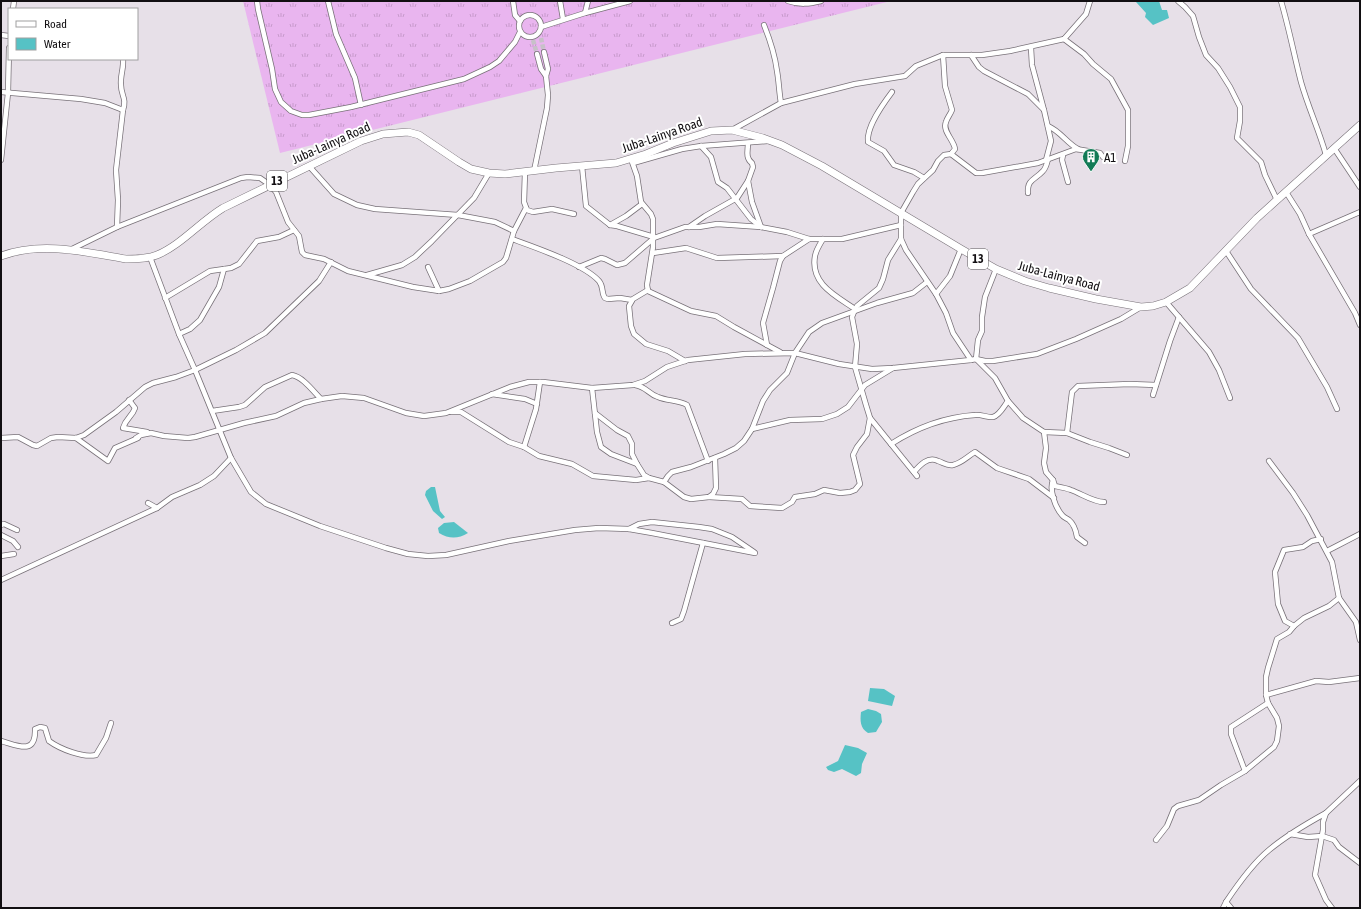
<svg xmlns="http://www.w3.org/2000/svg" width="1361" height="909" font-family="'Asap Condensed',sans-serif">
	<defs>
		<pattern id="grass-tufts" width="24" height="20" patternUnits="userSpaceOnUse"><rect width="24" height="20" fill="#e9b5ef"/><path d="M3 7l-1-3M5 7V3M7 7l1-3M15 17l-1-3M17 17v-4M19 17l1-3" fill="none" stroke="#c79acc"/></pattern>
	</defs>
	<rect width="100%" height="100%" fill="#e7e0e8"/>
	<path fill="url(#grass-tufts)" d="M243 1H891L280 153Z"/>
	<g fill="#56c2c5">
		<path d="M1138 1 1141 2 1143 1H1159L1162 10H1167L1169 18 1153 25 1145 17 1146 13 1136 2Z"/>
		<path d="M431 487H435L440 511 445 517 442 519 433 511 425 495 426 491Z"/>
		<path d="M454 522 468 533C458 539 449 539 439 533L438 528 444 523Z"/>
		<path d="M870 688 884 689 895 696 892 706 868 701Z"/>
		<path d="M868 709 876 711 881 714 882 722 876 732 868 733C860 728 860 721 861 712Z"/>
		<path d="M845 745 858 748 867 753 862 764 861 773 856 776 842 769 834 772 828 770 826 767 838 761Z"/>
	</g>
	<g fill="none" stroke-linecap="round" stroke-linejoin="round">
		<g stroke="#c7c1c8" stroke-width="4.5" stroke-dasharray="4.5 2" stroke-linecap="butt">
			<path d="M541 38 544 52"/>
			<path d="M533 40 537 54"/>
		</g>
		<defs>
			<g id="minor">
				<path d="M257 1 258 9 272 69 275 89 281 102 291 111 302 115H309L351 107 464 79 490 67 499 61 515 42 520 32"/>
				<path d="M328 1 336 34 355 78 361 105"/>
				<path d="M513 1 515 15 520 21"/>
				<path d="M560 1 563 19"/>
				<path d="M788 1C800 5 809 4 821 1"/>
				<path d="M1178 1 1185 7 1193 16 1199 37 1206 55 1218 68 1230 87 1240 107V121L1237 138 1261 162 1265 175 1277 200"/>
				<path d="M1281 1C1289 28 1294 55 1301 82 1308 107 1319 130 1326 155"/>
				<path d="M13 9 14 1"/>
				<path d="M585 13 588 1"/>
				<circle cx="530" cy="26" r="11"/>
				<path d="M764 25C770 40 775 55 777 71 779 82 779 92 781 103"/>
				<path d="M541 27 585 13 630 1"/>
				<path d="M1 35 9 36"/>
				<path d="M1064 39 1084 54 1093 64 1111 79 1128 110V146L1125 161"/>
				<path d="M1031 48 1032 65 1044 110"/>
				<path d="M537 54 541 69 546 76"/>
				<path d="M943 55 945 86 952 110C950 115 947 118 946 122 942 131 954 140 955 149L951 154 944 155 938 161 933 170 918 184 913 192 901 213V239L906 250 936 294 946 313 953 333 971 360 976 359 985 361H993L1037 354 1076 339 1121 319 1141 307"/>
				<path d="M971 55 979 67 984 71 1028 94 1044 110 1051 141 1046 160"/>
				<path d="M1 92 81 99 105 103 123 110"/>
				<path d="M892 92C883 104 866 127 868 142L884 151 894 165 914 172 924 178"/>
				<path d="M1048 126C1060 131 1067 143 1078 149"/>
				<path d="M732 130 781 103 855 84 905 76 916 66 943 55H982L1010 51 1064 39 1086 14 1090 1"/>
				<path d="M701 146 711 157 718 182 727 188 751 219 761 227"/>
				<path d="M1334 148 1360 187"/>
				<path d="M951 154 976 173H982L1038 163 1076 149 1100 153 1103 157 1108 159"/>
				<path d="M1063 155 1062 160 1068 182"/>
				<path d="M631 159 637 176 641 202 651 214 653 219V247L647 285 648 291 691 311 716 316 734 327 780 352"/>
				<path d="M1 160 8 93 9 48"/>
				<path d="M633 163 682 149 701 146 768 141"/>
				<path d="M309 166 334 194 357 205 375 209 458 215 495 222 514 231"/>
				<path d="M582 166 586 206 610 225 617 226 654 237"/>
				<path d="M534 171 547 108 548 95 546 76 548 69 544 52"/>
				<path d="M525 172 524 202 527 210 533 212 552 209 574 214"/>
				<path d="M748 181 752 202 761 227"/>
				<path d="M1286 192 1300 214 1309 234 1360 212"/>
				<path d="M1028 193C1027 179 1035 180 1043 171 1046 168 1047 163 1048 159"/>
				<path d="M610 225 626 216 642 204"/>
				<path d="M117 227 118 200 116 170 123 110C127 98 121 96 121 85 120 76 124 68 123 59"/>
				<path d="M689 227 705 216 737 198 748 181 753 167 752 163C745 158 748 150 748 143"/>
				<path d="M1309 234 1355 313 1360 325"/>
				<path d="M512 239C534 247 584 264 599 281 604 287 601 293 605 298L608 299 620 298 632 300"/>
				<path d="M823 239C820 244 816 250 815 256 810 284 836 296 855 309"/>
				<path d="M70 250 117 227 241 178 248 177 260 178 270 185 276 192 288 222 299 236 302 252 305 255 324 259 348 271 413 287 439 291 449 289 470 281 503 262 506 258 514 231 526 208"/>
				<path d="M1226 251 1251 289 1298 338 1327 387 1337 409"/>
				<path d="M653 253 686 248 717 258 783 256"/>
				<path d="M150 257 179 334 195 370 231 458 251 492 266 504 320 526 386 548 408 554 428 556 446 555 509 541 575 530 599 528 629 529 652 533 755 553"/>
				<path d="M428 267 439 291"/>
				<path d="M579 267 601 258 605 259 617 265 625 263 654 238 685 227H699L717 224 761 227 787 232 809 239H842L901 225"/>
				<path d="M367 275 402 265 415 257 432 241 474 198 489 173"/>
				<path d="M648 290 633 299 629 306 631 326 634 334 646 344 668 351 685 361"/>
				<path d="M936 294 950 276 961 249"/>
				<path d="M165 298 210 271 231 268 239 264 257 241 279 237 294 230"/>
				<path d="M1166 302 1209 352 1219 370 1230 398"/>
				<path d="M179 334 190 329 200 320 219 287 224 269"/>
				<path d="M767 345 763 323 773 288 780 261 783 256 809 239"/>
				<path d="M976 359 995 378 1008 401 1023 418 1044 432 1046 448 1044 463 1046 472 1053 480 1055 486C1060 487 1066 488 1071 490 1082 494 1093 502 1104 502"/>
				<path d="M976 359 978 340 982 331V317L985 297 996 269"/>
				<path d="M635 385C647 387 648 394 658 397 667 401 679 400 687 405L708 461"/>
				<path d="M592 388 597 432 601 447 611 454 637 464"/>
				<path d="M492 394 525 399 537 404"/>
				<path d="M1153 395 1170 341 1179 317"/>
				<path d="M129 400 135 408C132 417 126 418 123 428L147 432"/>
				<path d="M212 411 239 407 245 405 265 387 292 375C303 377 313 391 321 399"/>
				<path d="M451 412H461L509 442 524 447 539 456 572 464 593 476 636 480 649 478"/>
				<path d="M595 413 617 430 628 436 632 444V454L637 464 644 475 649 478 664 482 684 497 691 499 709 497 713 494 716 488 715 458"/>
				<path d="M870 418 917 476"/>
				<path d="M752 429 790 420 822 419 837 414 848 407 865 385 893 368"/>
				<path d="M1044 432 1067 433 1090 442 1109 448 1127 455"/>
				<path d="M1067 433 1072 392 1078 386 1130 384 1156 385"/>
				<path d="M1 438 18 437 33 445 37 446 51 438 58 437 76 438 84 435 116 412 145 387 153 383 176 377 195 370 236 350 265 333 319 281 331 262"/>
				<path d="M76 438 108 461 115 448 138 438"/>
				<path d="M136 438 141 435 151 433 164 436 188 438 195 437 244 423 276 416 304 403 321 399 342 396 364 398 406 413 424 416 446 413 510 387 529 382H543L592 388 633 385 645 381 667 367 688 360 745 354 795 353 839 364 872 369 893 368 971 360"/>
				<path d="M891 444C916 428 946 417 975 415 981 414 988 418 993 417 1000 415 1004 406 1008 401"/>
				<path d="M524 447 536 409 540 382"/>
				<path d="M1269 461 1293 493 1307 515 1332 562 1339 598 1356 622 1360 640"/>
				<path d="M914 472C920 465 928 456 938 461 944 463 947 466 953 465 962 463 968 456 975 452L997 468 1029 479 1054 498"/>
				<path d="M1053 480C1049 490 1055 507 1062 515 1064 518 1067 518 1069 520 1074 524 1076 531 1077 537L1085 543"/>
				<path d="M664 482 668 476 672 472 691 467 724 454 736 448 744 441 752 429 763 401 770 390 787 373 795 353 809 332 822 323 877 303 913 293 927 282"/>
				<path d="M709 497 742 499 750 506 782 508 792 502 795 497 815 494 824 490 840 493 850 492 855 490 860 484 853 455 857 447 867 434 870 418 866 405 855 367 857 344 852 317 854 312 857 306 879 288 883 279 888 260 901 239"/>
				<path d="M148 503 157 508"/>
				<path d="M1 525 4 524 17 530"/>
				<path d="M629 529 639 524 652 522 699 527 712 529 732 537 754 552"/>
				<path d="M1 535 13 541 18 547"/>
				<path d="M1327 551 1360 534"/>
				<path d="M1 556 14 554"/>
				<path d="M1 580 157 508 172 497 200 485 214 476 231 458"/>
				<path d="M672 623 681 619 684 611 703 543"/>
				<path d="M1294 626 1285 621 1278 604 1275 572 1284 550 1303 547 1312 541 1321 539"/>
				<path d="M1266 695 1316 681 1329 682 1360 678"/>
				<path d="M1 741C17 745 36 756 35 729L40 727 45 728 49 741C60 749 83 758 96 755L106 738 111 723"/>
				<path d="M1245 771 1231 734V727L1268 703"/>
				<path d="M1290 834 1308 837 1322 836 1334 840 1339 847 1360 863"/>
				<path d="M1156 840 1167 826 1174 809 1178 806 1199 800 1221 785 1245 771 1274 747 1277 741 1279 726 1277 718 1268 703 1266 695V677L1268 668 1277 639 1289 632 1294 626 1304 618 1329 606 1339 598"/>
				<path d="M1223 908 1226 902"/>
				<path d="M1231 908 1226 902C1238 884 1252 864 1269 850 1287 835 1306 824 1326 813"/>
				<path d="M1332 908 1326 900 1315 875 1323 830V822L1326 813 1360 781"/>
			</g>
			<path id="primary" d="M1 256C41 241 85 252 126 259 136 259 147 259 157 255 181 245 200 222 223 208L361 141 383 134 408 132 419 135 459 162 471 169 489 173 505 174 556 168 616 163 646 154 673 143 711 131 732 130 763 138 782 145 822 166 961 249 996 269 1025 281 1049 288 1096 299 1141 307 1153 306 1166 302 1190 288 1257 218 1360 125"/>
		</defs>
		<use href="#minor" stroke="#787178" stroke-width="6"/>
		<use href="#primary" stroke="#787178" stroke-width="8"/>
		<use href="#minor" stroke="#fff" stroke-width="4.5"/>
		<use href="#primary" stroke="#fff" stroke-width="7"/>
	</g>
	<defs>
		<symbol id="building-pin" viewBox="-11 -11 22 30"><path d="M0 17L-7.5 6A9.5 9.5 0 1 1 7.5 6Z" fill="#127b56" stroke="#fff"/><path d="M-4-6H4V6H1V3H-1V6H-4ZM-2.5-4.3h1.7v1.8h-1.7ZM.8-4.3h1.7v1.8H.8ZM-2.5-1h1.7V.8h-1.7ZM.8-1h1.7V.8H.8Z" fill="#fff"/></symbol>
	</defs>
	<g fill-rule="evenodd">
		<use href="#building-pin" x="1081" y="147" width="20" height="27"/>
	</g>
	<g text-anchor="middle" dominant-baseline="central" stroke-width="4" stroke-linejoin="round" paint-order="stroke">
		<g fill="#fff" stroke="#595759" stroke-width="1">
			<rect x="267" y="171" width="20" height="20" rx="3"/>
			<rect x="968" y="249" width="20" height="20" rx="3"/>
		</g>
		<g font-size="12" font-weight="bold" fill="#120f12">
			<text x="277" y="181">13</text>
			<text x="978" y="259">13</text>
		</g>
		<g font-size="13" fill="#120f12" stroke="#fff">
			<text transform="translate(662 135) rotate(-19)">Juba-Lainya Road</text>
			<text transform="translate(331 143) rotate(-24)">Juba-Lainya Road</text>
			<text transform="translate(1059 276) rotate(15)">Juba-Lainya Road</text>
		</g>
		<g font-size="13" fill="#120f12" stroke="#fff" text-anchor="start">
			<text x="1104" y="157">A1</text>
		</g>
	</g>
	<rect width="1361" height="909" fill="none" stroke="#120f12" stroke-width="4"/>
	<rect x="8" y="8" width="130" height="52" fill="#ffffff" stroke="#a09fa0"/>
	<rect x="16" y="21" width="20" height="6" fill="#ffffff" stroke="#a09fa0"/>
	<text x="44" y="28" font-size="12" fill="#120f12">Road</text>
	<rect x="16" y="38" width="20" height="12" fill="#56c2c5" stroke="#a09fa0"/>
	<text x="44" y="48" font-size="12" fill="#120f12">Water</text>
</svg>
